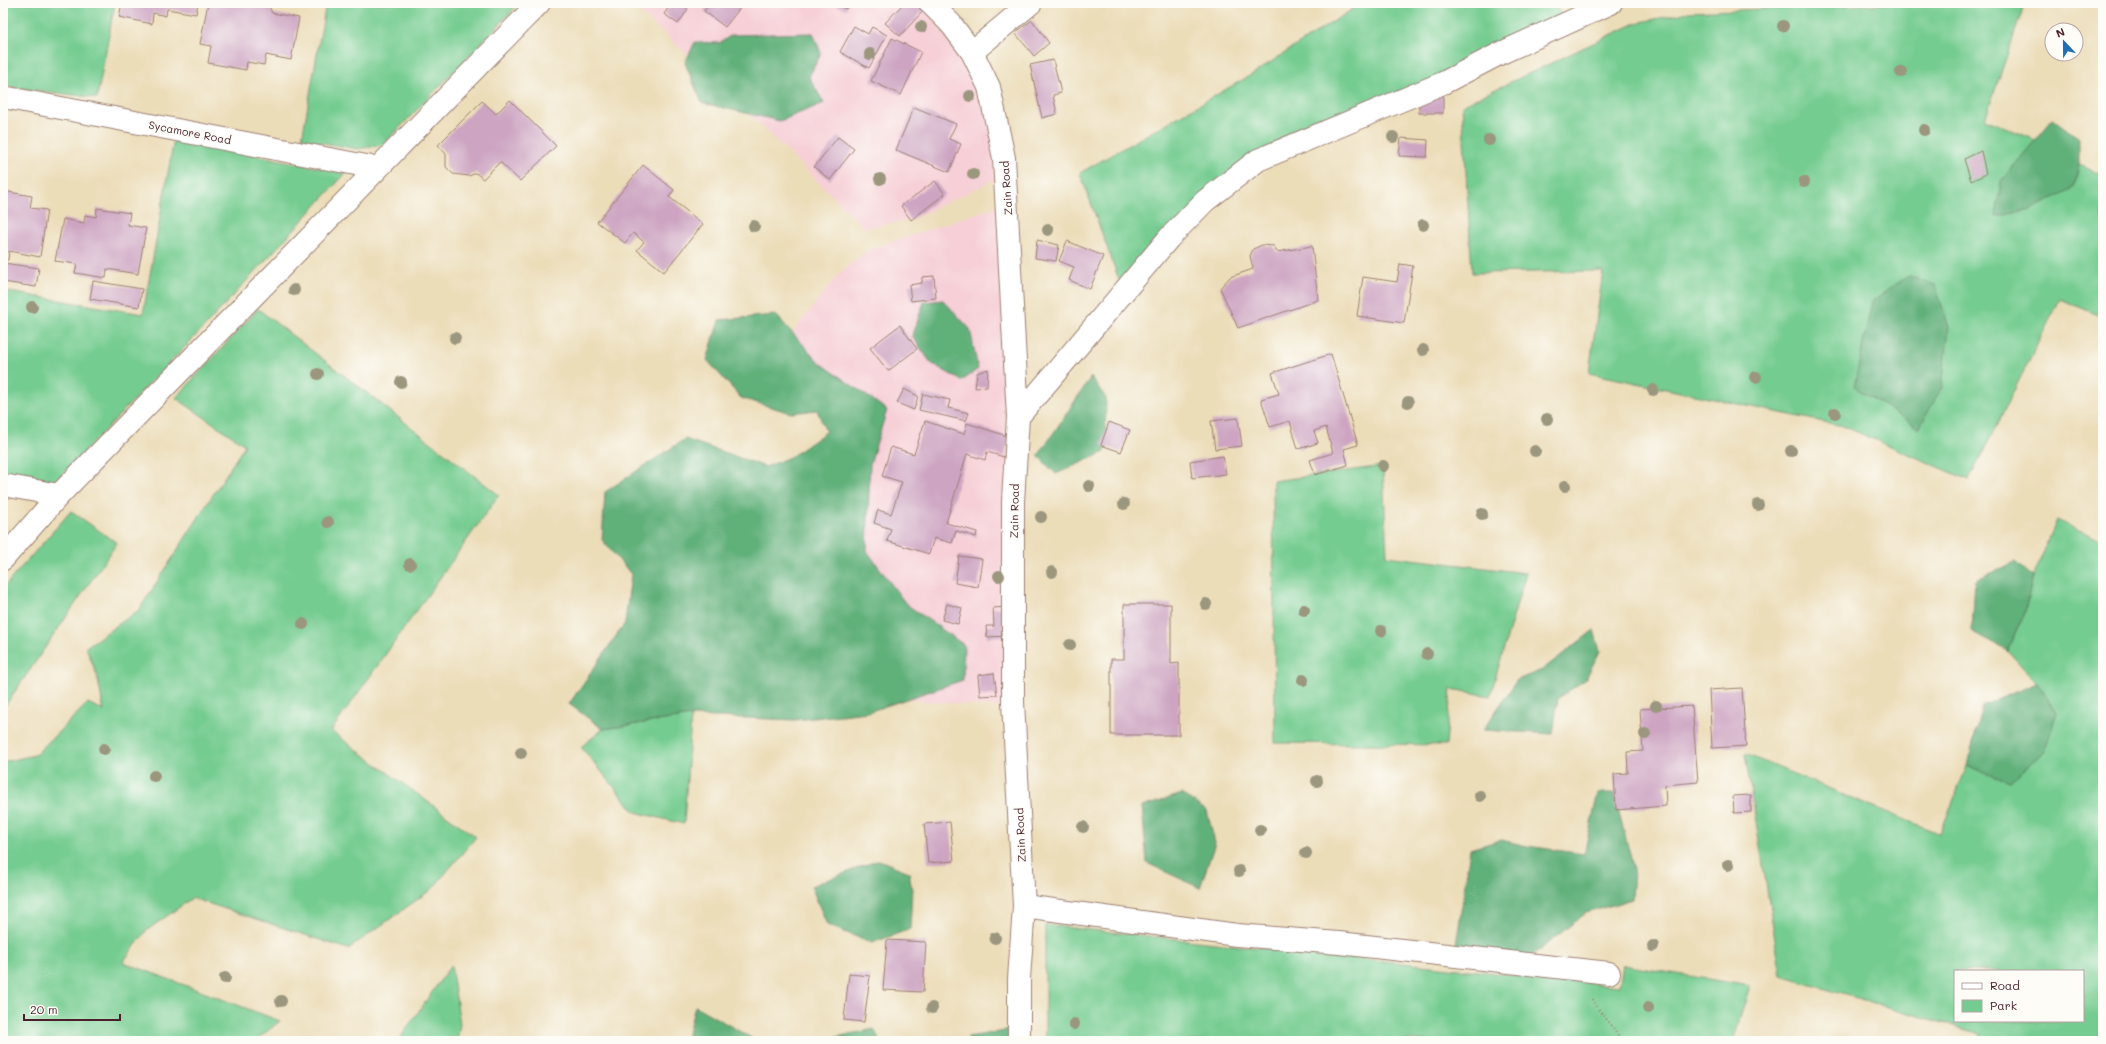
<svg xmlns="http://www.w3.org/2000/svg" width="2106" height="1044" font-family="Mali,sans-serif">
	<rect width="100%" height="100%" fill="#fdfcf7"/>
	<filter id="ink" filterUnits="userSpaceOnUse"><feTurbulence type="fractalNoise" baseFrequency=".025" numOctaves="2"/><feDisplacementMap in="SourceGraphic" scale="8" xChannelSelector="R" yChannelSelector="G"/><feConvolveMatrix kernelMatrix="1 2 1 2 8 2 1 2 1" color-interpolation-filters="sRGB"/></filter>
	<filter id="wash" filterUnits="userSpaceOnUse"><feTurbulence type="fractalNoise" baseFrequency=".012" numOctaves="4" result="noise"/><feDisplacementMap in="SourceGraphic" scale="16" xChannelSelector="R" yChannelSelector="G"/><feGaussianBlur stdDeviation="0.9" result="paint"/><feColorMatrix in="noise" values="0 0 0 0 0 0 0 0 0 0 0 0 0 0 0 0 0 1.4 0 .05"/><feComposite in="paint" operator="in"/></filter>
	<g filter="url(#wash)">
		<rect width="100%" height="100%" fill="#ecddb9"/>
		<g fill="#f6cfd7">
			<path d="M630 3H921L983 87 1001 176 911 220 865 228 708 73Z"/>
			<path d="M999 206 1015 709 904 699 828 529 886 410 819 362 792 333 838 275 868 250Z"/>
		</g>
		<g fill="#75cc90" stroke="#60765e" fill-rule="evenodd">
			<path d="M3 3H115L97 98 3 86Z"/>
			<path d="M326 3H505L517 6 383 145 357 149 302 139Z"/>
			<path d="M1362 3H1554L1570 27 1255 158 1123 291 1080 173 1251 75Z"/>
			<path d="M1907 3H2025L1985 119 2036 140 2001 181 2074 188 2079 164 2103 174V317L2060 299 1969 480 1843 426 1589 373 1603 271 1472 273 1462 105 1636 23 1689 12Z"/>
			<path d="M174 139 346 173 207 324 55 482 3 473V291L143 314Z"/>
			<path d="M258 309 499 495 331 731 476 837 432 889 348 949 192 898 146 931 123 962 280 1021 255 1041H3V762L35 755 88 703 104 711 97 675 86 647 139 610 245 445 176 398Z"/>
			<path d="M1383 466 1387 556 1526 573 1490 696 1451 689 1446 745 1275 743 1273 481Z"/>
			<path d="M71 511 117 543 3 709V588Z"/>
			<path d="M2057 520 2103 541V1041H1980L1981 1034 1781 976 1745 754 1940 834 1967 766 2010 781 2057 712 2037 683 2007 650 2024 614 2033 577ZM1955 971H2083V1021H1955Z"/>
			<path d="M691 716 684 824 635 812 581 747 603 729Z"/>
			<path d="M1045 925 1619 986 1623 965 1750 986 1733 1041H1045Z"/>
			<path d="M451 965 460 1024 457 1041H398Z"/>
		</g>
		<g fill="#60b07a" stroke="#556852">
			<path d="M813 33 821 53 809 77 824 103 780 121 702 103 685 63 695 42 719 43 732 35Z"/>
			<path d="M2053 119 2079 138V164L2074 188 2031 209 1996 217 2001 181Z"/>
			<path d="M1908 276 1935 285 1949 327 1942 387 1919 428 1854 387 1872 301Z"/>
			<path d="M943 300 970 329 978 369 962 381 931 363 912 336 924 302Z"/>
			<path d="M776 315 819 362 887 410 870 464 867 551 906 604 964 645 963 680 868 712 795 720 691 716 603 729 569 704 625 623 631 574 602 540 605 492 685 439 766 467 792 456 826 432 817 410 791 413 741 398 707 360 719 320Z"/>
			<path d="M1091 377 1106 398 1105 452 1056 474 1038 456Z"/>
			<path d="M2016 562 2033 577 2024 614 2007 650 1972 631 1975 580Z"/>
			<path d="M1594 630 1600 651 1585 680 1558 698 1553 734 1483 730 1517 680 1542 670Z"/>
			<path d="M2037 683 2057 712 2044 753 2010 781 1967 766 1982 706Z"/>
			<path d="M1598 793H1614L1634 870 1632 899 1586 913 1524 962 1456 945 1470 849 1501 840 1527 846 1584 854Z"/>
			<path d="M1182 794 1207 811 1215 843 1200 888 1147 863 1142 807Z"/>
			<path d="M879 860 909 872 912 890 910 929 872 943 827 925 811 886Z"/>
			<path d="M695 1006 757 1041H686Z"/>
			<path d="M1023 1028V1041H968V1037Z"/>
			<path d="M874 1029 880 1041H817Z"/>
		</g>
		<g id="blocks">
			<g fill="#cda5c2">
				<path d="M122 3H198L196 14 167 9 166 16 153 13 152 24 119 17Z"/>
				<path d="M208 3 231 5 234 3 268 4 272 13 299 18 291 60 266 55 264 65 247 62 246 70 208 63 211 46 200 44Z"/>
				<path d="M672 3H679L688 9 678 24 664 14Z"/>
				<path d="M710 3H744L725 27 704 11Z"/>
				<path d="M834 3H849L846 9 833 4Z"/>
				<path d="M904 3H917L924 10 900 36 885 23Z"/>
				<path d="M1032 20 1049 43 1034 56 1015 33Z"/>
				<path d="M854 26 868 34 872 27 887 35 869 68 840 52Z"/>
				<path d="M892 38 921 52 901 95 871 81Z"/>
				<path d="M1053 60 1061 93 1053 95 1057 114 1042 118 1030 65Z"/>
				<rect x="1419" y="93" width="24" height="20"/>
				<path d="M510 100 556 146 520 181 500 162 483 179 476 173 469 176 453 174 446 167V154L438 145 482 101 496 114Z"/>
				<path d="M914 107 956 124 949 139 961 144 949 172 896 150Z"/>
				<path d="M838 137 854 149 830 180 814 167Z"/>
				<path d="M1401 138 1428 140 1427 157 1399 156Z"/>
				<path d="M1981 151 1986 174 1971 181 1964 159Z"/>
				<path d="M643 165 674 190 669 197 703 224 664 272 637 250 644 242 633 233 625 243 597 222Z"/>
				<path d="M935 181 945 194 911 220 901 206Z"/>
				<path d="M3 191 32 196 30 208 47 210 40 257 9 251 8 260 3 259Z"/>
				<path d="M97 208 130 213 128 225 146 228 138 274 107 269 106 278 75 273 77 264 55 261 63 219 84 223 85 215 96 217Z"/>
				<path d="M1037 240 1059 245 1056 261 1035 258Z"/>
				<path d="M1067 241 1103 256 1090 289 1069 280 1074 267 1059 261Z"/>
				<path d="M1262 245 1274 246 1277 252 1312 246 1318 300 1238 328 1220 288 1230 277 1253 269 1250 256 1253 249Z"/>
				<path d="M3 263 39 268 36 287 3 282Z"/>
				<path d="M1400 264 1413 266 1404 323 1357 316 1363 277 1397 282Z"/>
				<path d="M934 276 936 298 911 301 909 285 922 283V277Z"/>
				<path d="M93 281 142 289 139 307 90 299Z"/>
				<path d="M900 325 917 349 888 371 870 348Z"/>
				<path d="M1331 354 1358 445 1344 449 1348 465 1315 475 1310 460 1333 453 1326 427 1314 431 1318 443 1298 449 1290 421 1270 427 1261 399 1279 394 1272 373Z"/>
				<path d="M988 369 987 387 975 388 977 373Z"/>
				<path d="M904 389 918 396 914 410 897 403Z"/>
				<path d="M923 394 950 400 948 408 969 413 966 421 919 410Z"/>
				<path d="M1238 418 1242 446 1215 449 1211 421Z"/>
				<path d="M925 421 964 434 967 423 1010 437 1004 457 987 452 985 460 967 454 946 523 977 532 976 537 956 531 952 543 934 538 929 554 887 541 891 529 874 523 878 510 891 514 902 482 882 476 891 447 914 454Z"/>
				<path d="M1109 422 1130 430 1121 452 1101 445Z"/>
				<path d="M1223 456 1226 474 1192 478 1190 461Z"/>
				<path d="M959 556 982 559 978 587 955 583Z"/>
				<path d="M947 604 962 608 958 624 942 620Z"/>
				<path d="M1124 604H1171V664L1179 663V735H1111V659H1124Z"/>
				<path d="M1007 607 1009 636 987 637 986 626H994L993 608Z"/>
				<path d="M994 673 997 695 980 696 978 675Z"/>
				<path d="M1742 688 1746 746 1712 748 1709 690Z"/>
				<path d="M1692 706 1698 782 1665 785 1666 806 1616 810 1614 774 1628 773 1627 752 1643 751 1640 709Z"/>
				<path d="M1751 795V812L1734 813 1733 796Z"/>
				<path d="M950 822 954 861 928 863 924 824Z"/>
				<path d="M887 940 926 942 923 992 883 990Z"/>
				<path d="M849 974 870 976 864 1022 844 1020Z"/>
			</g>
		</g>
	</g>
	<g filter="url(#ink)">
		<use href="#blocks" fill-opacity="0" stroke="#9b7e72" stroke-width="1"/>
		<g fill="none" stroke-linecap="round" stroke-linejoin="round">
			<defs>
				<g id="minor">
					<path d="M930 3 951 24 972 52 989 87 1004 158 1018 417 1013 501V702L1024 906 1019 979V1041"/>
					<path d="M972 52 1031 3"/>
					<path d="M3 97 377 168"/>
					<path d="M1018 417 1169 238 1205 201 1258 160 1443 83 1499 54 1611 3"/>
					<path d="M3 485 59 495"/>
					<path d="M3 559 59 495 539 3"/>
					<path d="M1024 906 1237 935 1339 943 1609 973"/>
				</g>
			</defs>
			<use href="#minor" stroke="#9b7e72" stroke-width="24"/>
			<path stroke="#9b7e72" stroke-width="2.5" stroke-dasharray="1 3" stroke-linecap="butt" d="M1592 999C1600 1014 1613 1025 1621 1041"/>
			<use href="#minor" stroke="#fff" stroke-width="22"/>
		</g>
		<g fill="#9b967e">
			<circle cx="1783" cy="26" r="6"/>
			<circle cx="921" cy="27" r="6"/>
			<circle cx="870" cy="54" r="6"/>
			<circle cx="1901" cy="72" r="6"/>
			<circle cx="970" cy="96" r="6"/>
			<circle cx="1924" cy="130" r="6"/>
			<circle cx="1393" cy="137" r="6"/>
			<circle cx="1489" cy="140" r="6"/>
			<circle cx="973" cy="174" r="6"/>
			<circle cx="880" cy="179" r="6"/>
			<circle cx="1804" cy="182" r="6"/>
			<circle cx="1423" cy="225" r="6"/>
			<circle cx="754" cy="226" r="6"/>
			<circle cx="1048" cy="230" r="6"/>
			<circle cx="294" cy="290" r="6"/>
			<circle cx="32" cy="307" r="6"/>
			<circle cx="455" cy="338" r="6"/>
			<circle cx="1423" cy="350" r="6"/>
			<circle cx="318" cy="374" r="6"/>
			<circle cx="1756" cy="377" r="6"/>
			<circle cx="401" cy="382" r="6"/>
			<circle cx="1653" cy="390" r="6"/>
			<circle cx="1408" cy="402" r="6"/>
			<circle cx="1835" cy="413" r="6"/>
			<circle cx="1547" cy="419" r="6"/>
			<circle cx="1535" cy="451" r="6"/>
			<circle cx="1791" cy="451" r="6"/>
			<circle cx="1383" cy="466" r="6"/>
			<circle cx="1089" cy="486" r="6"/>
			<circle cx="1565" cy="486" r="6"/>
			<circle cx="1124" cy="504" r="6"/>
			<circle cx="1758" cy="505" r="6"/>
			<circle cx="1482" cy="514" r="6"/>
			<circle cx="1041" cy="517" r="6"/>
			<circle cx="328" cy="522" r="6"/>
			<circle cx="410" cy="564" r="6"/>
			<circle cx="1052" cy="572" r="6"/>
			<circle cx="999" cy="576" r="6"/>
			<circle cx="1206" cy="604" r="6"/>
			<circle cx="1304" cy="610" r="6"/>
			<circle cx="303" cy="624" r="6"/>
			<circle cx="1381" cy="631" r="6"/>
			<circle cx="1070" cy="645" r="6"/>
			<circle cx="1427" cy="654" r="6"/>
			<circle cx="1303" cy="680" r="6"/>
			<circle cx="1656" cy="706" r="6"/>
			<circle cx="1645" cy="734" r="6"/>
			<circle cx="104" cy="749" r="6"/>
			<circle cx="521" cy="753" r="6"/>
			<circle cx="154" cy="776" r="6"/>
			<circle cx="1317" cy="781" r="6"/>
			<circle cx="1480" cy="796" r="6"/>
			<circle cx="1083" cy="827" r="6"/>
			<circle cx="1260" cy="830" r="6"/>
			<circle cx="1306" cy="853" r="6"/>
			<circle cx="1728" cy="865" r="6"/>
			<circle cx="1239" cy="871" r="6"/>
			<circle cx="995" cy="938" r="6"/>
			<circle cx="1653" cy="946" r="6"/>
			<circle cx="225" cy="978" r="6"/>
			<circle cx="281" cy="1001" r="6"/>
			<circle cx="932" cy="1008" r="6"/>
			<circle cx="1648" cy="1008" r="6"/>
			<circle cx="1074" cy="1024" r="6"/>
		</g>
	</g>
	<g text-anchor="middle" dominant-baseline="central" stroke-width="3.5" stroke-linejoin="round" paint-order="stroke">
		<g font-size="11" fill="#4a1f2b" stroke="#fdfcf7">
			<text transform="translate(190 132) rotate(11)">Sycamore Road</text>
			<text transform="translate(1006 188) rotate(-94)">Zain Road</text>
			<text transform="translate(1014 511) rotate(-89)">Zain Road</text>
			<text transform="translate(1020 835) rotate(-93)">Zain Road</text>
		</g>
	</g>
	<rect width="2106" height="1044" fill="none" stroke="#fdfcf7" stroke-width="16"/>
	<rect x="1954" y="970" width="130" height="52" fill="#fdfcf7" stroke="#b5a4a5"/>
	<rect x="1962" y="983" width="20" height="6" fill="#ffffff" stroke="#b5a4a5"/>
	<text x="1990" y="990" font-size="12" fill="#4a1f2b">Road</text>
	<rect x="1962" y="1000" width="20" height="12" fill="#75cc90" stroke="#b5a4a5"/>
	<text x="1990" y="1010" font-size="12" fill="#4a1f2b">Park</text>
	<g transform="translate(2064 42) rotate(338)"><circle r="19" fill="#fdfcf7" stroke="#b5a4a5"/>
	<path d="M0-3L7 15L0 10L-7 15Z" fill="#1f6fb2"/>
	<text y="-6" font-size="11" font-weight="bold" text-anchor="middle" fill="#4a1f2b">N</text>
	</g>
	<path d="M24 1014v6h96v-6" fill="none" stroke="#4a1f2b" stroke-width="2"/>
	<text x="30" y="1014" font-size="12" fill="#4a1f2b" stroke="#fdfcf7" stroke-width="3" paint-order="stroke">20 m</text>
</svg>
